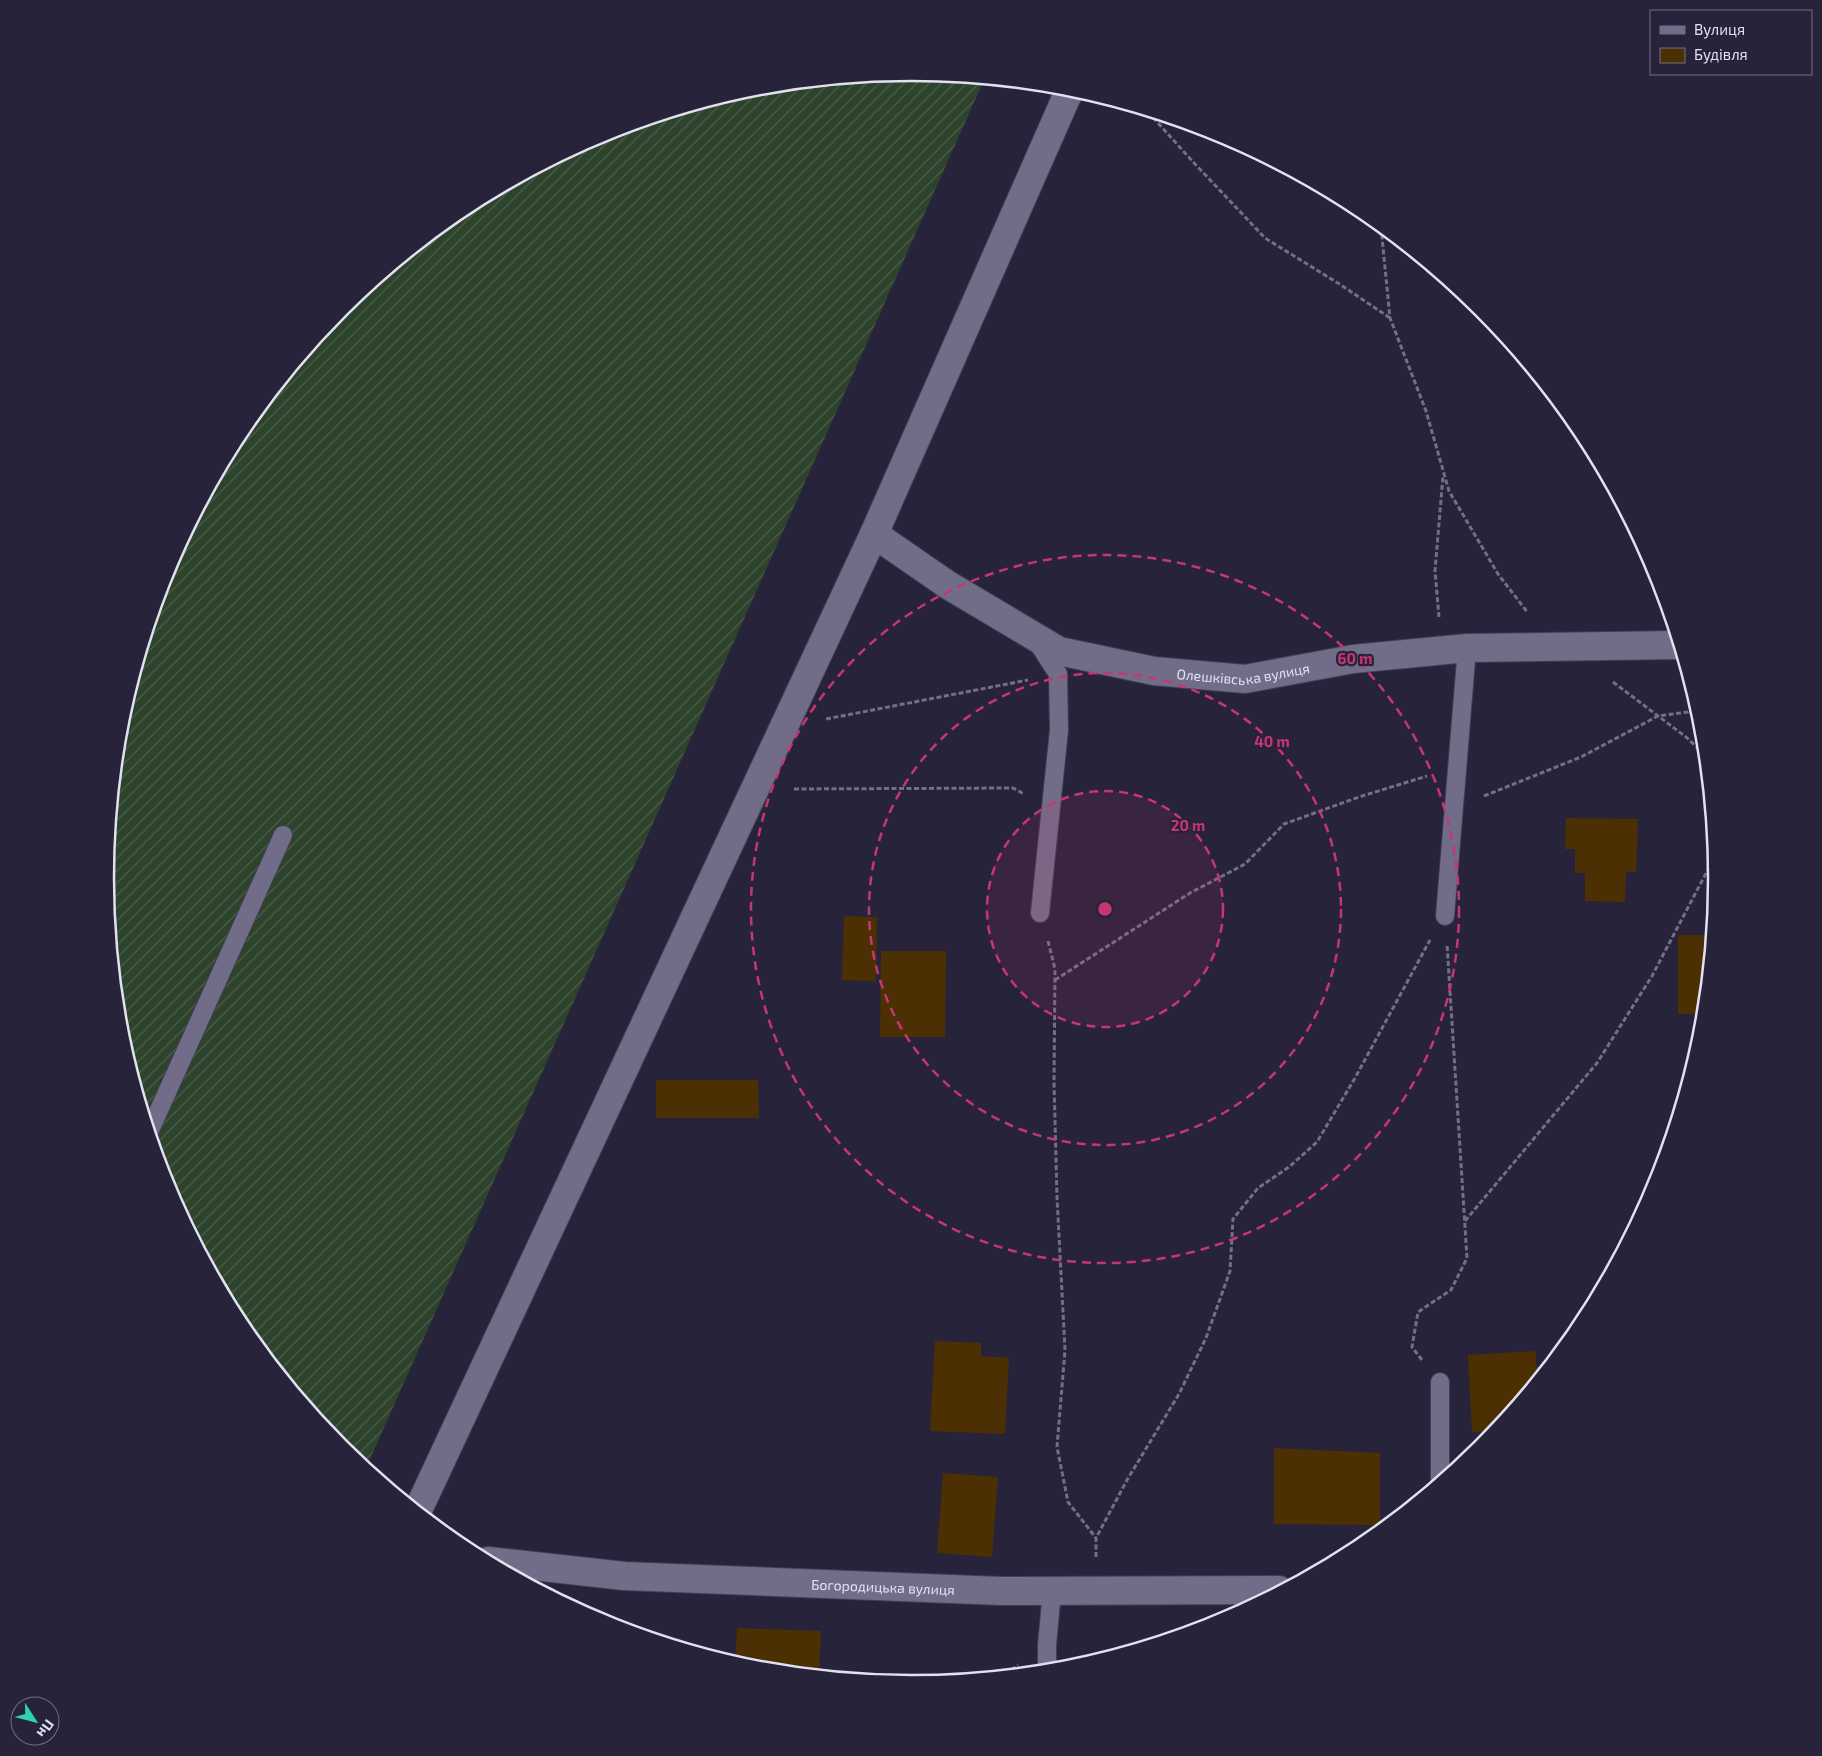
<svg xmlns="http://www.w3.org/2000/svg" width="1822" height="1756" font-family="'Exo 2',sans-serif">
	<defs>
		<pattern id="garden-furrows" width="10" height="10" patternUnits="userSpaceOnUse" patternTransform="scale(1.25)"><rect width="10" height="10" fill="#2d432c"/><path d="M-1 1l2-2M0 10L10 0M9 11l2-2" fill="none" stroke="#4b5e4b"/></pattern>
	</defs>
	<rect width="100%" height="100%" fill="#27233b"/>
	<path fill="url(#garden-furrows)" d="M911 73 984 80 366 1468 341 1447 241 1325 167 1186 121 1035 106 878 121 721 167 569 241 430 342 308 464 208 603 134 754 88Z"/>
	<g fill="#4c3003">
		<path d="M1566 818 1638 819 1636 872H1626L1625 902 1585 901V873H1575V849H1565Z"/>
		<path d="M844 916 877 917 876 981 842 980Z"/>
		<path d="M1678 935H1711L1703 1014H1678Z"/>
		<path d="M881 951H946L945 1037H880Z"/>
		<path d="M656 1080H758L759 1118H656Z"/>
		<path d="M935 1341 981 1343V1356L1009 1358 1005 1434 930 1431Z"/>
		<path d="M1536 1351V1367L1547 1366 1494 1431 1472 1432 1468 1355Z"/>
		<path d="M1274 1448 1380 1453V1525L1274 1524Z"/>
		<path d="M943 1473 998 1477 992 1557 937 1553Z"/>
		<path d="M737 1628 821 1631 819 1674 754 1668 735 1662Z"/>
	</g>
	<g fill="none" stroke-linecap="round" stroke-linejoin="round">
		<defs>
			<g id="lane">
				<path d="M1038 643 1058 674 1059 730 1040 913"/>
				<path d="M1445 916 1467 648"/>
				<path d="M150 1130 283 835"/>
				<path d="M1440 1382V1480"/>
				<path d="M1047 1670V1645L1052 1591"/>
			</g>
			<g id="street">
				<path id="s1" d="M874 534 948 585 1059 651 1154 671 1245 679 1353 659 1467 648 1678 645"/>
				<path d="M418 1510 874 534 1070 89"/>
				<path id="s2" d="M488 1561 624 1576 1001 1591 1279 1590"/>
			</g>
		</defs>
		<use href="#lane" stroke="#423f53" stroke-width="20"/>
		<use href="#street" stroke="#423f53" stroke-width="30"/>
		<g stroke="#737085" stroke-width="3" stroke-dasharray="5 2.5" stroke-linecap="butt">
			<path d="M1148 112 1195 164 1265 238 1341 285 1390 318"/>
			<path d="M1381 227 1390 318 1426 411 1449 491 1498 574 1528 613"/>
			<path d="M1439 617 1435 571 1443 476"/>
			<path d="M1613 682 1686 737 1704 754"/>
			<path d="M826 719 1028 680"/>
			<path d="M794 789 1013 788 1024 794"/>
			<path d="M1484 796 1581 757 1658 716 1688 712 1697 709"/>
			<path d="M1048 941 1055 969 1054 1082 1057 1197 1065 1350 1057 1447 1068 1502 1096 1538"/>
			<path d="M1055 980 1190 893 1245 864 1284 824 1359 797 1427 776"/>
			<path d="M1465 1221 1597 1063 1652 976 1714 858"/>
			<path d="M1422 1360 1412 1347 1418 1312 1451 1290 1467 1258 1447 944"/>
			<path d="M1096 1557V1538L1127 1480 1179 1394 1206 1338 1230 1271 1233 1219 1258 1188 1289 1167 1317 1142 1355 1078 1430 940"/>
			<path d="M1005 1674 1018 1665"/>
		</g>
		<use href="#lane" stroke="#716d89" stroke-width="18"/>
		<use href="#street" stroke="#716d89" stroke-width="28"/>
	</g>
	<circle cx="1105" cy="909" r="118" fill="#c73671" fill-opacity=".12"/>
	<g fill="none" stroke="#c73671" stroke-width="2.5" stroke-dasharray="9 6">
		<circle cx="1105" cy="909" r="118"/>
		<circle cx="1105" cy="909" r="236"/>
		<circle cx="1105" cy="909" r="354"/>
	</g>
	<g text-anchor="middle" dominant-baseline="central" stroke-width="4.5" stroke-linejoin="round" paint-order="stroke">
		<g font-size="14" fill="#e2e1f0" stroke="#27233b">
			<text stroke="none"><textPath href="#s1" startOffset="406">Олешківська вулиця</textPath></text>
			<text stroke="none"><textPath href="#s2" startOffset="396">Богородицька вулиця</textPath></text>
		</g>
	</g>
	<path d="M0 0H1822V1756H0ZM114 878a797 797 0 1 1 1594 0a797 797 0 1 1-1594 0Z" fill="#27233b" fill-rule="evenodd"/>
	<path fill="none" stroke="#e2e1f0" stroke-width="2.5" d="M114 878a797 797 0 1 1 1594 0a797 797 0 1 1-1594 0Z"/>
	<circle cx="1105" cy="909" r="8" fill="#c73671" stroke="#27233b" stroke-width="2.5"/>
	<g font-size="15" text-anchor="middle" font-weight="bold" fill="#c73671" stroke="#27233b" stroke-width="4.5" stroke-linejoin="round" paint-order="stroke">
		<text x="1355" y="664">60 m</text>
		<text x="1272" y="747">40 m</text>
		<text x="1188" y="831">20 m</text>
	</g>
	<rect x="1650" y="10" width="162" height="65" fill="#27233b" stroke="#726f83"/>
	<rect x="1660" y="26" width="25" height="8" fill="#716d89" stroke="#726f83"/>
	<text x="1694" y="35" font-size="15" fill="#e2e1f0">Вулиця</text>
	<rect x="1660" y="48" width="25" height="15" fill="#4c3003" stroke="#726f83"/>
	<text x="1694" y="60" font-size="15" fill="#e2e1f0">Будівля</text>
	<g transform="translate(35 1721) rotate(126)"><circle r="24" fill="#27233b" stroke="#726f83"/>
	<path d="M0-4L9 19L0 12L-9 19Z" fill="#2dd5ab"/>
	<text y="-8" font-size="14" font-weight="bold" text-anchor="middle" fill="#e2e1f0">Пн</text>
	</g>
</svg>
